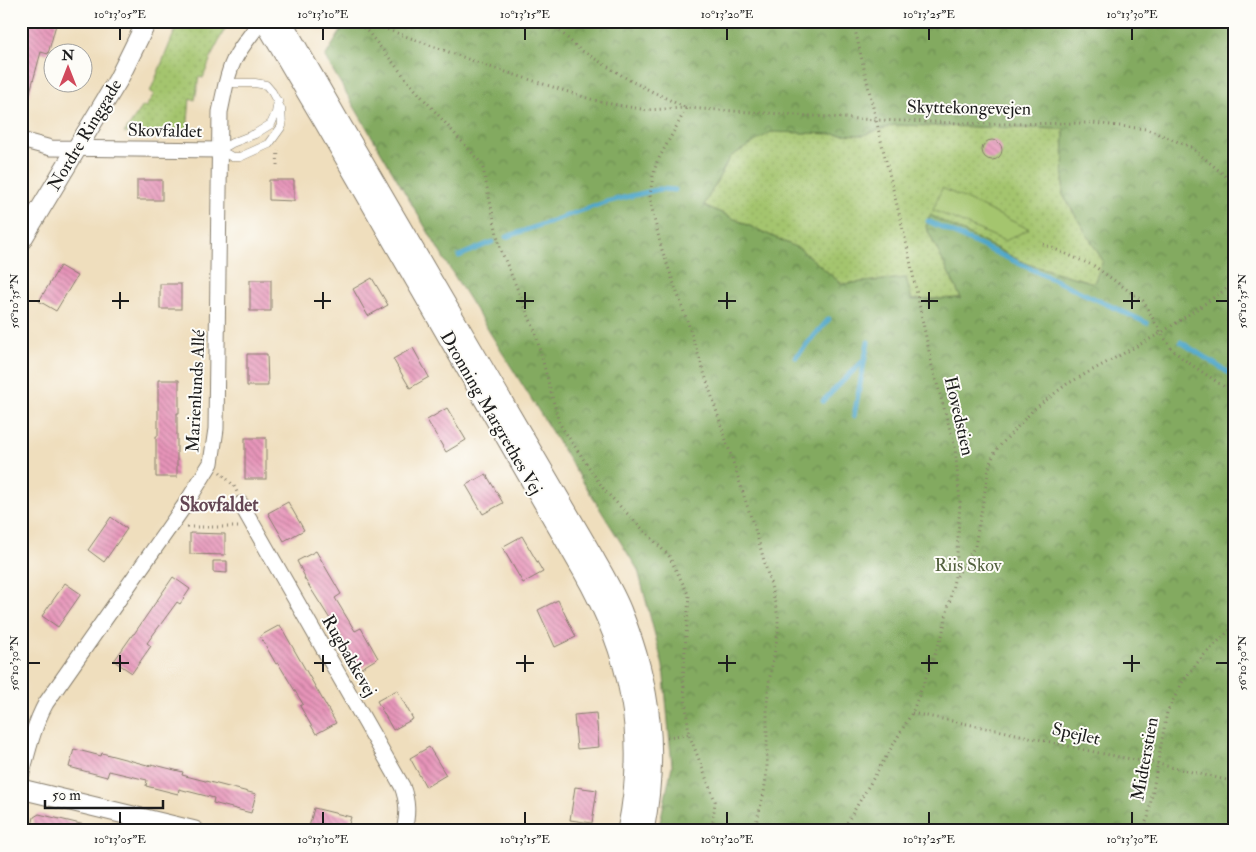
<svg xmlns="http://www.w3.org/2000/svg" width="1256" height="852" font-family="'IM FELL Double Pica',serif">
	<defs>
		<pattern id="grass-dots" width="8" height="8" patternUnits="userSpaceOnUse" patternTransform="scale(1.25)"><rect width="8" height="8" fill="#a4c56e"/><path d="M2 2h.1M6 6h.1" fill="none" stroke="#8da95f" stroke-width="1.8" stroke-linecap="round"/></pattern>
		<pattern id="forest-crowns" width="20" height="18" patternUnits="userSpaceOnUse" patternTransform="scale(1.25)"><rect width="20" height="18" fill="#83aa61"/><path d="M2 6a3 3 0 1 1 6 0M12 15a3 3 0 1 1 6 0" fill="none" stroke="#6a8a4f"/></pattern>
		<pattern id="building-back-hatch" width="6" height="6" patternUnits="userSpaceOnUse" patternTransform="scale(1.25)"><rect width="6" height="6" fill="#e794b9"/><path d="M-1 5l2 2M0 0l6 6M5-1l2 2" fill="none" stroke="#ba7896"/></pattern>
	</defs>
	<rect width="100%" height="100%" fill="#fdfcf7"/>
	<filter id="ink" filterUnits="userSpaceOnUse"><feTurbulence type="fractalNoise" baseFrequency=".02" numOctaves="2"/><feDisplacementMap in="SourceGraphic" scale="10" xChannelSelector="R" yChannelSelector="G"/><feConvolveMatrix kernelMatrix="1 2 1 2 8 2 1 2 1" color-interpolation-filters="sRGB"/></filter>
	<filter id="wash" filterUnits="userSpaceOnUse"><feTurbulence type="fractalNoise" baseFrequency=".0096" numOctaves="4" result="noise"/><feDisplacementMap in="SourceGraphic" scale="20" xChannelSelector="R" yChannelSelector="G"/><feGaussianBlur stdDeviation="1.12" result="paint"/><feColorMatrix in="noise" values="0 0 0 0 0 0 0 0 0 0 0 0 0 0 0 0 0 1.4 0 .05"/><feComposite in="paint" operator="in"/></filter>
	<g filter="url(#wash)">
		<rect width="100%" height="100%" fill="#efdebd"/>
		<g fill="url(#grass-dots)" stroke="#607045">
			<path d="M179 21H229L214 50 203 78 199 77 195 100 190 98 187 133H124L143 106 146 107 154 94 150 92Z"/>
			<path d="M894 125 1064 129 1063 195 1103 261 1094 283 1027 264 930 215 926 227 961 298 912 300 906 278 842 284 800 249 704 205 730 157 771 131 863 135Z"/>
		</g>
		<path fill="url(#forest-crowns)" stroke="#50633e" fill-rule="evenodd" d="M347 21H1235V831H658L672 766 663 666 638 570 447 264 325 57ZM894 125 1064 129 1063 195 1103 261 1094 283 1027 264 930 215 926 227 961 298 912 300 906 278 842 284 800 249 704 205 730 157 771 132 863 135Z"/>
		<path fill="#a4c56e" stroke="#607045" d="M942 188 1029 229 1005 241 933 210Z"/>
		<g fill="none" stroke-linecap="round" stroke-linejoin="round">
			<g stroke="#4ba5c9" stroke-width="5">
				<path d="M928 221 1147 323"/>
				<path d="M506 237 606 202 660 189 675 190"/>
				<path d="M459 256 492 242"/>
				<path d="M1181 342 1235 377"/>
				<path d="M796 357 829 319"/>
				<path d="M823 401 863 361"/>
				<path d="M854 416 868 342"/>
			</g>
		</g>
		<g id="blocks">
			<g fill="url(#building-back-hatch)">
				<path d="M25 21H57L48 54 41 52 25 110H21V35Z"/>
				<circle cx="992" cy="150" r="10"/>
				<rect x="137" y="180" width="25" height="20"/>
				<path d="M269 180H294V201L269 200Z"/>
				<path d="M60 266 77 276 56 311 39 301Z"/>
				<path d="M372 278 388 305 368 316 353 289Z"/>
				<rect x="250" y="280" width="21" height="31"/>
				<rect x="160" y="284" width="21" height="25"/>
				<path d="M413 348 429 377 410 388 393 359Z"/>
				<path d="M247 354H267L268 386H247Z"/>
				<path d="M158 380H179V413H177V477H156V436H158Z"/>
				<path d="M447 408 466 440 446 452 427 420Z"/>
				<rect x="245" y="438" width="21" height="41"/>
				<path d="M486 474 503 503 483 514 466 485Z"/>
				<path d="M288 502 304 530 284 541 268 513Z"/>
				<path d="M111 517 127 529 104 562 88 550Z"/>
				<path d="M190 533 225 534V555L190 554Z"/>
				<path d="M522 536 543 572 523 583 502 547Z"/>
				<path d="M316 551 341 594 335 598 355 631 361 628 378 658 358 670 341 639 342 638 304 578 305 577 297 561Z"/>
				<path d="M213 561H227V573L213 572Z"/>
				<path d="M173 577 190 589 180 604 177 602 147 643 151 646 132 673 114 661 133 634H134Z"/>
				<path d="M65 583 81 594 58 627 42 616Z"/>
				<path d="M558 600 576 637 555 647 538 610Z"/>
				<path d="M280 625 336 723 316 734 300 706 303 704 278 663 276 664 260 636Z"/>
				<path d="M397 690 413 719 393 730 377 701Z"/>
				<path d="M596 713 599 747 577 749 574 715Z"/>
				<path d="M429 747 446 775 426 787 410 758Z"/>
				<path d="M74 749 101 756 102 753 151 766V764L183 772 182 775 256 794 251 813 213 803 214 798 179 789 178 794 146 786 147 780 109 771 107 777 69 767Z"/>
				<path d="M575 787 597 790 592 823 570 820Z"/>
				<path d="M314 808 351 817 347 831H324L309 827Z"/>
				<path d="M39 814 89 826V831H31L34 817Z"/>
			</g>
		</g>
	</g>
	<g filter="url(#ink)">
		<use href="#blocks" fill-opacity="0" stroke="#867d6c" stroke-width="1"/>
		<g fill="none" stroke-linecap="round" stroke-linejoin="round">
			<defs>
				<path id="service" d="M226 83H255L266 85 272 92 281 109 282 126 269 144 240 157H232L220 150 232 143 255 134 271 124 276 113 278 101"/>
				<g id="minor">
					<path d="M21 140 51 148 220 150"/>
					<path d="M241 504 402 786C408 802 408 814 404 831"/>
					<path d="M21 777C28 751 33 727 46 703L187 502 211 463 216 429 220 112C224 95 226 76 234 60 241 46 252 34 261 21"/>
				</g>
				<g id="tertiary">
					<path d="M264 21 325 124 582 570C630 654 647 735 627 831"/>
					<path d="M282 21 341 124 595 559C605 577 616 595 623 614 652 686 659 754 644 831"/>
					<path d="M21 241 118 80 147 21"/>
					<path d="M21 789 195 831"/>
				</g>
			</defs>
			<use href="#service" stroke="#867d6c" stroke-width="9"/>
			<use href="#minor" stroke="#867d6c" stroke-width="17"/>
			<use href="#tertiary" stroke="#867d6c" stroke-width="21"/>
			<g stroke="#867d6c" stroke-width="3" stroke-dasharray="1 4" stroke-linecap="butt">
				<path d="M356 21 368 32 413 87 482 164 500 248 535 331 559 423 605 491 669 556 689 596 683 677 689 734 715 801 712 831"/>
				<path d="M364 21 487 66 600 102 647 110 686 108 876 120 990 124 1093 123 1146 129 1191 147 1235 184"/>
				<path d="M549 21 579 49 631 81 686 108"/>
				<path d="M686 109 657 162 653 176 650 195 653 214 662 250 689 326 758 539 772 589 778 617V633L769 682 767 704V769L764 793 754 831"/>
				<path d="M277 165 278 150"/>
				<path d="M1043 244 1094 266 1143 301 1161 333 1222 292 1235 282"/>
				<path d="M220 472 234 486 237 492"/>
				<path d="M187 527H238"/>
				<path d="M957 576 975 546 990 463 996 450 1033 410 1067 384 1161 333 1171 348 1183 359 1235 394"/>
				<path d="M912 713 1007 732 1099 753 1158 764 1235 782"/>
				<path d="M667 737 689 734"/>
				<path d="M842 831 912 713 942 636 956 571 960 502 955 447 932 366 907 246 876 120 853 21"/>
				<path d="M1142 831 1148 817 1167 712 1183 681 1202 657 1235 625"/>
			</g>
			<use href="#service" stroke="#fff" stroke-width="8"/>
			<use href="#minor" stroke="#fff" stroke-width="15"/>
			<use href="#tertiary" stroke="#fff" stroke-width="19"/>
		</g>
	</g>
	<path fill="none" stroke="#1c1c1c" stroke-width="2" d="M120 28V40M323 28V40M525 28V40M727 28V40M929 28V40M1132 28V40M120 292V309M323 292V309M525 292V309M727 292V309M929 292V309M1132 292V309M28 301H40M112 301H129M314 301H331M516 301H534M718 301H736M921 301H938M1123 301H1140M1216 301H1228M120 655V672M323 655V672M525 655V672M727 655V672M929 655V672M1132 655V672M28 663H40M112 663H129M314 663H331M516 663H534M718 663H736M921 663H938M1123 663H1140M1216 663H1228M120 812V824M323 812V824M525 812V824M727 812V824M929 812V824M1132 812V824"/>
	<g text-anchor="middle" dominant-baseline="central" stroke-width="4" stroke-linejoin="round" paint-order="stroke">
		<g font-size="18" fill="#1c1c1c" stroke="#fdfcf7">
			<text transform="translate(969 108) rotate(1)">Skyttekongevejen</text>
			<text transform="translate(165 131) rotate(1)">Skovfaldet</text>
			<text transform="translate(85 135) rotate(-59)">Nordre Ringgade</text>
			<text transform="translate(196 391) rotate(-87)">Marienlunds Allé</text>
			<text transform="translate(491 413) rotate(60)">Dronning Margrethes Vej</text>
			<text transform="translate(959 416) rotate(77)">Hovedstien</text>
			<text transform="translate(349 656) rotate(60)">Rugbakkevej</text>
			<text transform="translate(1076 734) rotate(13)">Spejlet</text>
			<text transform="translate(1145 759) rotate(-80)">Midterstien</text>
		</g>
		<g font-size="18" fill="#52603d" stroke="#fdfcf7">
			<text x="968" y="565">Riis Skov</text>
		</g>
		<g font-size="19" font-weight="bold" fill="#634653" stroke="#fdfcf7">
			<text x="219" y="505">Skovfaldet</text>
		</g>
	</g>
	<rect width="1256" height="852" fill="none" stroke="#fdfcf7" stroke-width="55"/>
	<g transform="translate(68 68)"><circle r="24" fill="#fdfcf7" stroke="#a3a29f"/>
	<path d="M0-4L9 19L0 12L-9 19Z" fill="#d1495b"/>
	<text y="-8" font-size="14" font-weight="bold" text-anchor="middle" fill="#1c1c1c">N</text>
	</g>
	<path d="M45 800v8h118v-8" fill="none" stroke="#1c1c1c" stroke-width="2.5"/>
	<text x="52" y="800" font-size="15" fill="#1c1c1c" stroke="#fdfcf7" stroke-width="4" paint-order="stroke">50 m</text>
	<rect x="28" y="28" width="1200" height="796" fill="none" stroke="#1c1c1c" stroke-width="2"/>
	<g font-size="12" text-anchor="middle" fill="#1c1c1c">
		<text x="120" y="18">10°13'05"E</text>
		<text x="323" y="18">10°13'10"E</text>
		<text x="525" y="18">10°13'15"E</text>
		<text x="727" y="18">10°13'20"E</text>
		<text x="929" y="18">10°13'25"E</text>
		<text x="1132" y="18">10°13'30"E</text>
		<text transform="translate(14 301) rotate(-90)" y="4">56°10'35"N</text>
		<text transform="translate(1242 301) rotate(-90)" y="4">56°10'35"N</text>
		<text transform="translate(14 663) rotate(-90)" y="4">56°10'30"N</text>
		<text transform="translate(1242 663) rotate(-90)" y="4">56°10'30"N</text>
		<text x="120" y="843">10°13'05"E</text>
		<text x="323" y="843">10°13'10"E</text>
		<text x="525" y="843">10°13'15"E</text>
		<text x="727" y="843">10°13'20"E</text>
		<text x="929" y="843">10°13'25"E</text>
		<text x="1132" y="843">10°13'30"E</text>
	</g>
</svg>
